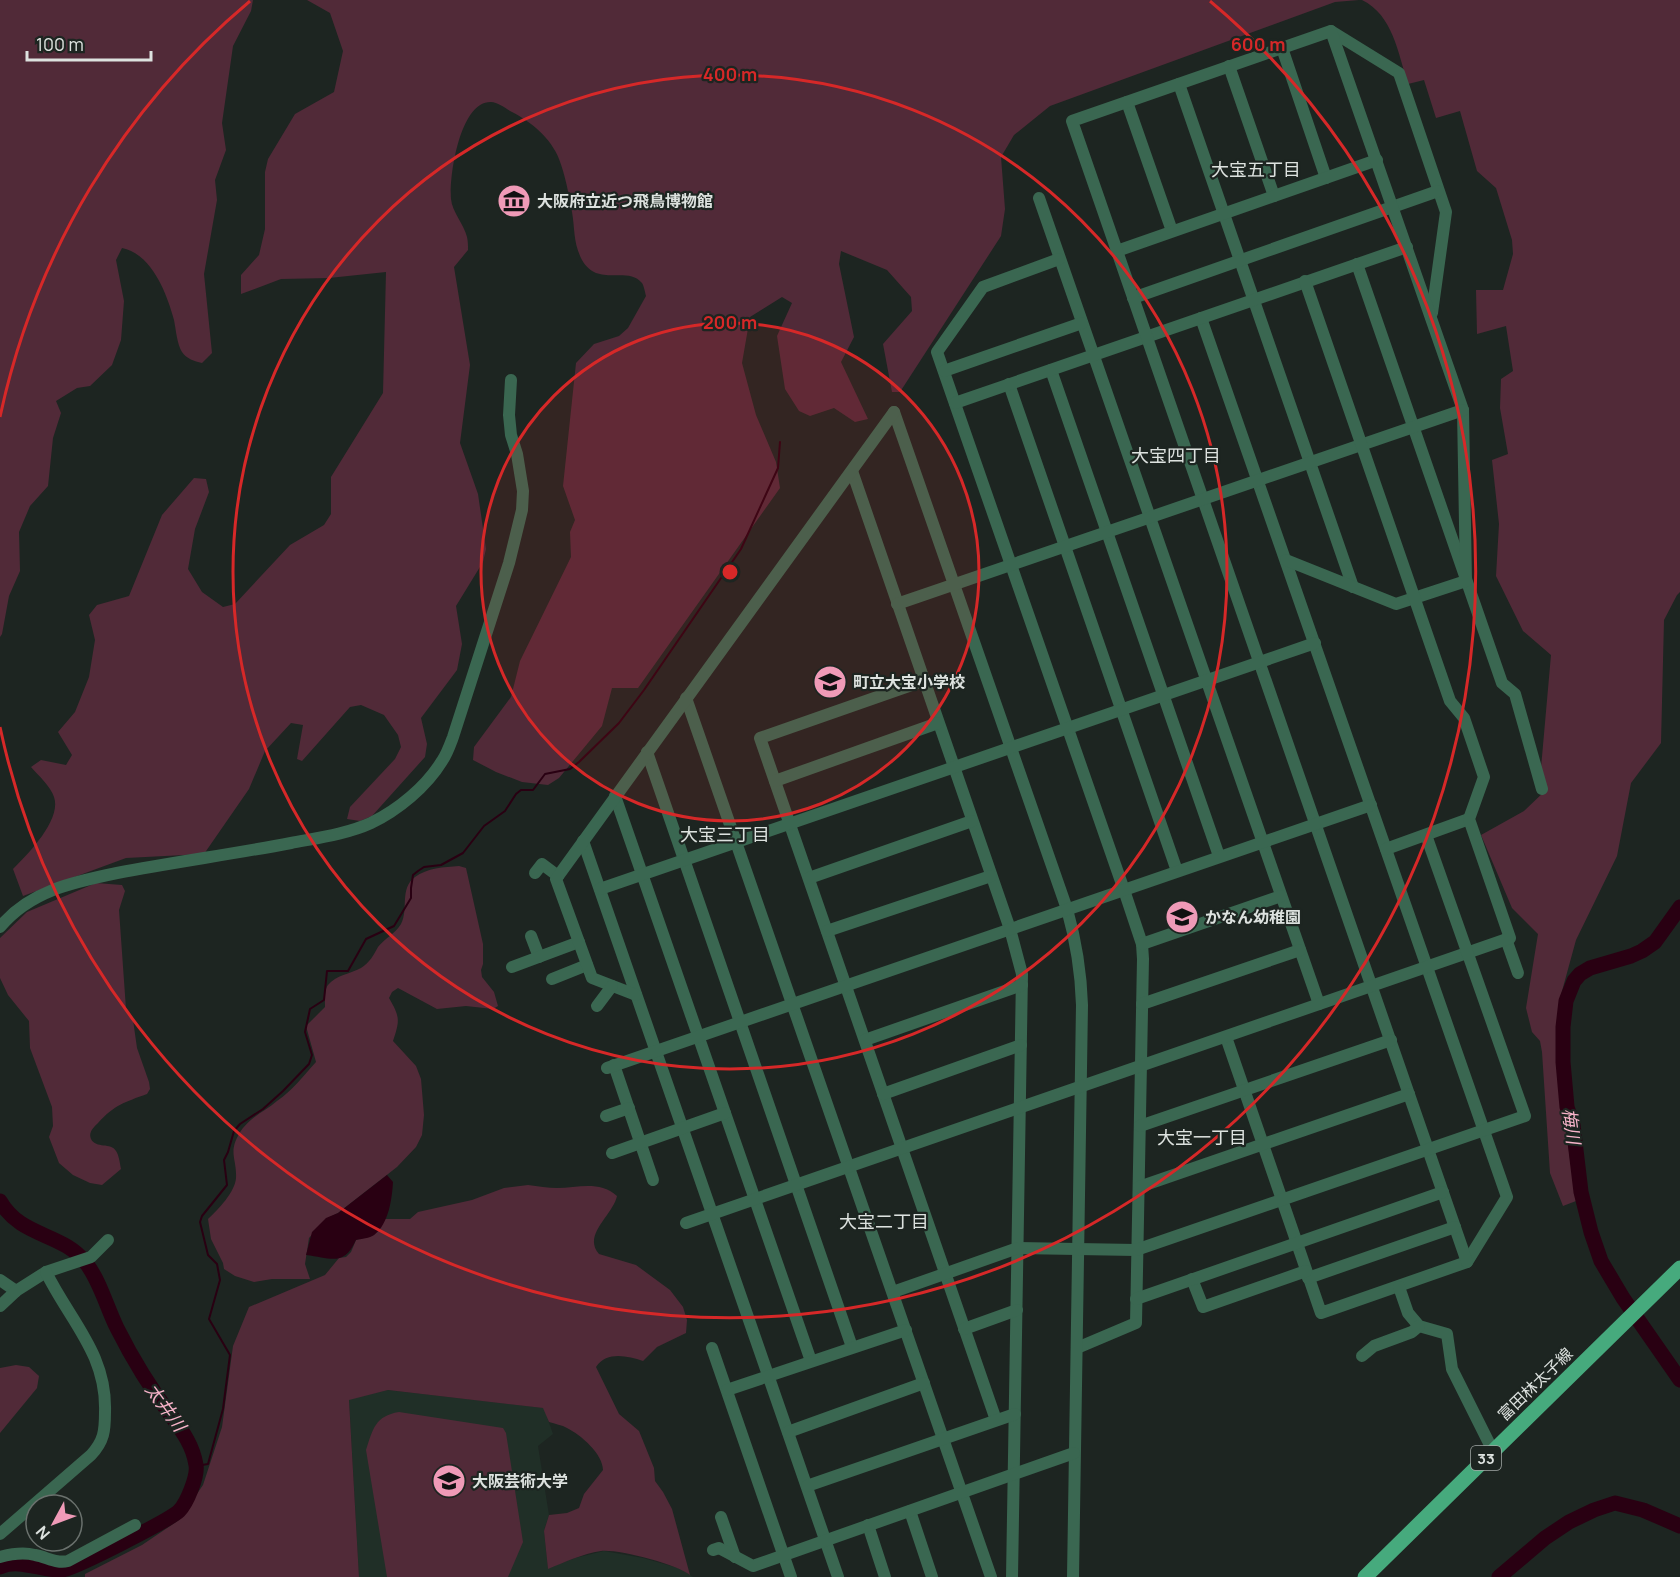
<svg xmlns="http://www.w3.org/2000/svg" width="1680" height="1577" font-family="Manrope,'Noto Sans JP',sans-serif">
	<rect width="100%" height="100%" fill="#1d2521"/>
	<path fill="#202f27" d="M388 1390 544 1408 553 1434 538 1446 549 1515 544 1531 548 1568 575 1558 604 1551 643 1558 682 1569 693 1577H359L349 1399Z"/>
	<g fill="#512a38">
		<path d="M0 0H253L251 11 233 46 222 123 226 150 215 180 217 200 204 274 212 353 202 363C194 361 187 359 182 352 177 344 176 330 174 320 167 294 152 254 122 248L116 260 124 301 121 340 112 365 90 386 77 388 56 401 61 413 53 438 48 486 30 506 19 532 20 571 9 596 2 634 0 637Z"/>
		<path d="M307 0H1359L1335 2 1050 106 1014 135 1001 157 1005 209 1001 236 900 392H892L883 344 912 311 911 297 887 270 841 251 839 264 854 337 841 362 868 419 855 422 834 408 810 416 799 411 785 389 777 336 792 303 782 297 750 317 742 363 756 415 776 462 780 488 638 688H612L602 726 559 778 548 785 522 782 496 772 473 760 474 747 511 697 520 661 571 557 570 532 575 520 563 486 576 363 594 344 619 336 628 328 646 296C645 292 644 286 642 283 627 265 598 288 582 260 573 243 575 229 572 212 569 195 565 174 559 159 551 138 530 121 512 112 506 109 498 102 491 102 460 101 449 176 451 199 452 212 464 224 467 237 468 241 468 246 468 250L454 267 470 365 460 443 478 494 486 549 483 562 456 606 462 644 457 670 421 718 427 744 425 757 372 816 360 821 347 819 350 807 395 759 401 747 398 735 384 715 361 705 350 707 302 761 297 759 303 725 291 723 265 751 249 789 204 854 126 858 23 896 13 869C27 855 62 820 54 797 51 787 38 775 31 767L41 760 66 765 72 755 58 732 75 712 89 677 95 640 89 615 97 605 129 596 162 515 194 478 206 479 209 492 195 529 188 569 202 592 223 607 235 604 290 545 324 525 331 514V477L383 393 386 272 329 278 281 279 241 294V275L259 255 265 229V172L268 159 295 114 334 92 343 51 330 13Z"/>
		<path d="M1362 0H1680V592L1677 595 1664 620 1661 743 1631 783 1617 856 1576 940 1559 1002 1558 1074 1576 1201 1563 1206 1550 1173 1542 1052 1540 1041 1532 1032 1526 1008 1538 934 1512 908 1481 835 1524 811 1546 790 1541 768 1551 655 1523 631 1496 576 1499 524 1492 460 1508 454 1500 408 1501 379 1513 371 1506 326 1477 334 1476 290H1503L1513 254 1512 240 1496 188 1477 171 1460 111 1436 118 1424 80 1408 84C1398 53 1393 15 1362 0Z"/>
		<path d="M459 866 466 868 483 944V964L481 970 482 977 494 992 498 1006 493 1009 466 1006 437 1009 398 988 392 992 389 998C400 1017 400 1020 393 1041L416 1066 421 1079 424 1115 422 1135 416 1147 397 1167 338 1213 326 1219 309 1238 305 1264 310 1279H272L254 1282 235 1276 224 1269 223 1263 211 1239 208 1219C218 1210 235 1192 236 1178 237 1159 228 1153 239 1134 248 1118 264 1112 277 1101 292 1091 304 1075 316 1062L306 1026 325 1007C325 1000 324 990 328 985 336 975 350 974 361 968 370 962 373 956 378 947 384 939 395 934 401 924 409 909 399 889 415 877 427 868 444 867 459 866Z"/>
		<path d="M96 883 122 885 125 891 119 910 126 1009 133 1020 137 1048 149 1082 150 1089 147 1094C125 1102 114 1105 98 1123 94 1127 88 1132 91 1139 96 1149 111 1142 116 1151 119 1155 120 1164 121 1169L102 1185 90 1183 73 1175 59 1163 49 1137 53 1126 52 1107 30 1048 29 1021 8 995 0 978V938L27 912Z"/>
		<path d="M528 1185C538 1186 548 1188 557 1188 578 1188 599 1180 617 1196 613 1215 582 1235 599 1254L636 1265 670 1290 683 1307 687 1320 686 1333 657 1347 643 1361C627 1356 607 1351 596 1367L619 1414 639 1431 654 1468 655 1481 663 1492 672 1509 690 1575C676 1564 618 1549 601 1551 582 1554 565 1562 548 1569L544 1531 549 1515 567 1513 579 1508 584 1494 603 1470C603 1454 581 1435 567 1428 562 1425 555 1424 549 1422L543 1408 388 1390 349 1400 359 1577H85V1574L142 1545 179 1520 203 1485 222 1427 233 1346 249 1307 325 1275 339 1258 346 1257 351 1252 356 1240 374 1235 385 1219H410L418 1212 472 1200 504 1188Z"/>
		<path d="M16 1365 29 1367 39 1376 37 1388 0 1433V1368Z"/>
		<path d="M399 1412 503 1428 506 1433 523 1542 508 1577H387L366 1450C373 1429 375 1416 399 1412Z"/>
	</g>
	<path fill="#290012" d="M387 1175 393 1182C392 1198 389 1224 374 1235 370 1238 361 1239 356 1240 344 1267 331 1258 306 1255L312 1232 326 1218 338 1213Z"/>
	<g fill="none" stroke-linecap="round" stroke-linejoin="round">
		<path stroke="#290012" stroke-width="2" d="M196 1466 208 1464 223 1409 230 1355 209 1319 220 1280 217 1264 208 1255 200 1222 202 1216 227 1185 224 1160 228 1152 234 1131 240 1124 263 1109 283 1091 309 1064 312 1055 305 1032 310 1009 324 1000 327 971H348L366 939 394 926 411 898V888L413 875 418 871 424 867 441 865 463 853 484 826 505 811 516 794 521 790H533L545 774 570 769 579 762 619 723 644 690 741 549 778 468 780 442"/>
		<g stroke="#290012" stroke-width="15">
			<path d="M1680 907 1655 942 1642 951 1631 956 1590 968 1580 974 1574 981 1566 1001 1563 1027V1062L1567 1107 1573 1125 1581 1192 1591 1232 1601 1261 1623 1298 1680 1380"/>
			<path d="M0 1201C21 1238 62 1232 86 1263 100 1281 107 1308 117 1328 133 1360 151 1389 172 1417 183 1432 193 1446 196 1465 198 1476 187 1503 179 1511 171 1519 72 1570 62 1570 42 1571 19 1558 0 1567"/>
			<path d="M1499 1577 1545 1538 1569 1522 1594 1510 1615 1503 1643 1510 1680 1526"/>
		</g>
		<g stroke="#3a6751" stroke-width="12">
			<path d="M1331 31 1399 73 1446 212 1432 313"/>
			<path d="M1282 48 1326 178"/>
			<path d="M1229 66 1274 196"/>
			<path d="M1179 84 1353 587"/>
			<path d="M1127 102 1172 231"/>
			<path d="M1039 198 1319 1004"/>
			<path d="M1117 251 1377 160"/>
			<path d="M1059 259 983 287 937 352 1124 890 1142 944 1143 959 1136 1323 1077 1348"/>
			<path d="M1357 264 1502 683 1515 694 1542 789"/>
			<path d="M1133 298 1438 191"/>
			<path d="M1201 318 1507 1197 1467 1262 1321 1313 1226 1037"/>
			<path d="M1051 370 1219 856"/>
			<path d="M944 371 1082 323"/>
			<path d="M1009 384 1177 871"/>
			<path d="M955 403 1407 247"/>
			<path d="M894 412 1067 909C1076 941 1081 972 1082 1005L1073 1577"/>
			<path d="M852 471 1010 929 1022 974 1012 1577"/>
			<path d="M1286 560 1396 604 1466 581 1463 410 1331 31 1072 121 1467 1262"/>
			<path d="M897 604 1463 410"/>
			<path d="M923 681 760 738 996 1420"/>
			<path d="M686 698 991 1577"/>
			<path d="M647 752 852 1347"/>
			<path d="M775 781 938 723"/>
			<path d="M615 796 811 1361"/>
			<path d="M583 841 838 1577"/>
			<path d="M1386 849 1469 819"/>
			<path d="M535 873 542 864 558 876"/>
			<path d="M809 878 972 821"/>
			<path d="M600 889 1315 643"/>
			<path d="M0 927C30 891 73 882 117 873 175 862 233 854 291 843 317 838 347 834 371 823 398 810 426 787 442 761 447 754 450 745 453 737L509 563 522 510 523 491 517 454 511 435 509 415 511 380"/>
			<path d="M827 931 991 876"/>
			<path d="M531 936 539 957"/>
			<path d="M1506 939 1518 973"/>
			<path d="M1142 944 1281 896"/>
			<path d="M512 967 579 942"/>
			<path d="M552 979 587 965"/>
			<path d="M636 995 592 978 556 879 894 412"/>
			<path d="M1142 1004 1300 950"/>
			<path d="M597 1006 612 986"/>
			<path d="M865 1040 1022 985"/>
			<path d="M614 1065 653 1180"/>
			<path d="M607 1068 1371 805"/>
			<path d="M883 1094 1021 1045"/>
			<path d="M606 1116 629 1108"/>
			<path d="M1140 1126 1391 1040"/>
			<path d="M612 1153 725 1113"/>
			<path d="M1139 1187 1409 1094"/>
			<path d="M686 1223 1510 938 1469 819 1484 777 1464 718 1450 701 1305 281"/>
			<path d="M1308 1278 1455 1227"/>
			<path d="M1192 1279 1203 1307 1306 1271"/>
			<path d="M0 1280 16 1291"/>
			<path d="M1399 1287 1408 1313 1419 1326 1447 1334 1452 1369 1493 1451"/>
			<path d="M893 1292 1018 1248 1136 1250 1525 1116 1426 835"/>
			<path d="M1136 1299 1443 1192"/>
			<path d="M0 1306 16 1291 46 1272 91 1257 108 1240"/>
			<path d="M964 1329 1017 1310"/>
			<path d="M712 1348 791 1577"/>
			<path d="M1362 1356 1374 1346 1412 1332 1419 1326"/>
			<path d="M727 1390 906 1330"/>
			<path d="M788 1432 924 1383"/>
			<path d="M807 1486 1015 1414"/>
			<path d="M910 1511 932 1577"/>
			<path d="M721 1517 735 1557"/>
			<path d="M868 1525 885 1577"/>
			<path d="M0 1534 91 1455C104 1441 105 1431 105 1412 107 1354 70 1321 46 1272"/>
			<path d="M713 1550 719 1548 753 1566 1074 1453"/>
			<path d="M0 1557C11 1554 23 1552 35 1555 47 1557 56 1564 68 1561L135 1525"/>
		</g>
		<path stroke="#46aa7d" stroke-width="15" d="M1365 1577 1680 1268"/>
	</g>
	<circle cx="730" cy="572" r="249" fill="#d62828" fill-opacity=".12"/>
	<g fill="none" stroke="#d62828" stroke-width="3">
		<circle cx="730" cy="572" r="249"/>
		<circle cx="730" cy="572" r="497"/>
		<path d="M0 417A746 746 0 0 1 250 1M1210 1A746 746 0 1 1 0 727"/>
	</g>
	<defs>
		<symbol id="museum-disc" viewBox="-11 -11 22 22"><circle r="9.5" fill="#ef9ab7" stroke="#1d2521"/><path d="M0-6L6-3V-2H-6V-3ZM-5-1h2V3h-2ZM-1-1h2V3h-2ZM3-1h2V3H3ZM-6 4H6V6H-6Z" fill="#111"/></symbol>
		<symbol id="school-disc" viewBox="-11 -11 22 22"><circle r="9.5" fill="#ef9ab7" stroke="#1d2521"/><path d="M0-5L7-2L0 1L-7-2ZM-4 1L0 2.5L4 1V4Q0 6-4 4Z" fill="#111"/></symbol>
		<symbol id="university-disc" viewBox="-11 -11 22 22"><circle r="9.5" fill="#ef9ab7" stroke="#1d2521"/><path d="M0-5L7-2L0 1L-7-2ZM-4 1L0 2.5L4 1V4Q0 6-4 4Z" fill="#111"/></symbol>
	</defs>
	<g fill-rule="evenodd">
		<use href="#museum-disc" x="495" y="182" width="38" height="38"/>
		<use href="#school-disc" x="811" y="663" width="38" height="38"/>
		<use href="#school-disc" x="1163" y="898" width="38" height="38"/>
		<use href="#university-disc" x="430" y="1462" width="38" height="38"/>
	</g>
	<g text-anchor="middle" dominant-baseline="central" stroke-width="4.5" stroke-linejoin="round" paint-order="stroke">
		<rect fill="#1d2521" stroke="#a3a9a6" stroke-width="1.5" x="1471" y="1446" width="30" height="24" rx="4.5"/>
		<g font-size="15" font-weight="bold" fill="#dde2df">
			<text x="1486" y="1458">33</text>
		</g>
		<g font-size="16" font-weight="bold" fill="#dde2df" stroke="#1d2521" text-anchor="start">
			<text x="537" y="201">大阪府立近つ飛鳥博物館</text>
			<text x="853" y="682">町立大宝小学校</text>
			<text x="1205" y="917">かなん幼稚園</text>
			<text x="472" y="1481">大阪芸術大学</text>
		</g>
		<g font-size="16" fill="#dde2df" stroke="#1d2521">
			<text transform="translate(1535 1384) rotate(-44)">富田林太子線</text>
		</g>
		<g font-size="18" fill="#dde2df" stroke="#1d2521">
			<text x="1256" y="169">大宝五丁目</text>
			<text x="1176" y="455">大宝四丁目</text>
			<text x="725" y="834">大宝三丁目</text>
			<text x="1202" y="1137">大宝一丁目</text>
			<text x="884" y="1221">大宝二丁目</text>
		</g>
		<g font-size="18" font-style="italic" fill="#f7b3c9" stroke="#1d2521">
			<text transform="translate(1572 1126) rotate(82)">梅川</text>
			<text transform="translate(166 1407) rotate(54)">太井川</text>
		</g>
	</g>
	<circle cx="730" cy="572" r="9" fill="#d62828" stroke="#1d2521" stroke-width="3"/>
	<g font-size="18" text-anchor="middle" font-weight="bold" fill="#d62828" stroke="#1d2521" stroke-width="4.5" stroke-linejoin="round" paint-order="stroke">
		<text x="1258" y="51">600 m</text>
		<text x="730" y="81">400 m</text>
		<text x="730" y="329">200 m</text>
	</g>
	<g transform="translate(54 1523) rotate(229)"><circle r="28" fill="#1d2521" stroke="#6a716d" stroke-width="1.5"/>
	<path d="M0-4.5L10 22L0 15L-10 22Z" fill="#ef9ab7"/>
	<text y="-9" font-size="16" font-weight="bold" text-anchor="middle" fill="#dde2df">N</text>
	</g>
	<path d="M27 51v9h124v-9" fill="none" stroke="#dde2df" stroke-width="3"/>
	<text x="36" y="51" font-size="18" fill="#dde2df" stroke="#1d2521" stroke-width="4.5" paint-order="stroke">100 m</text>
</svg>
